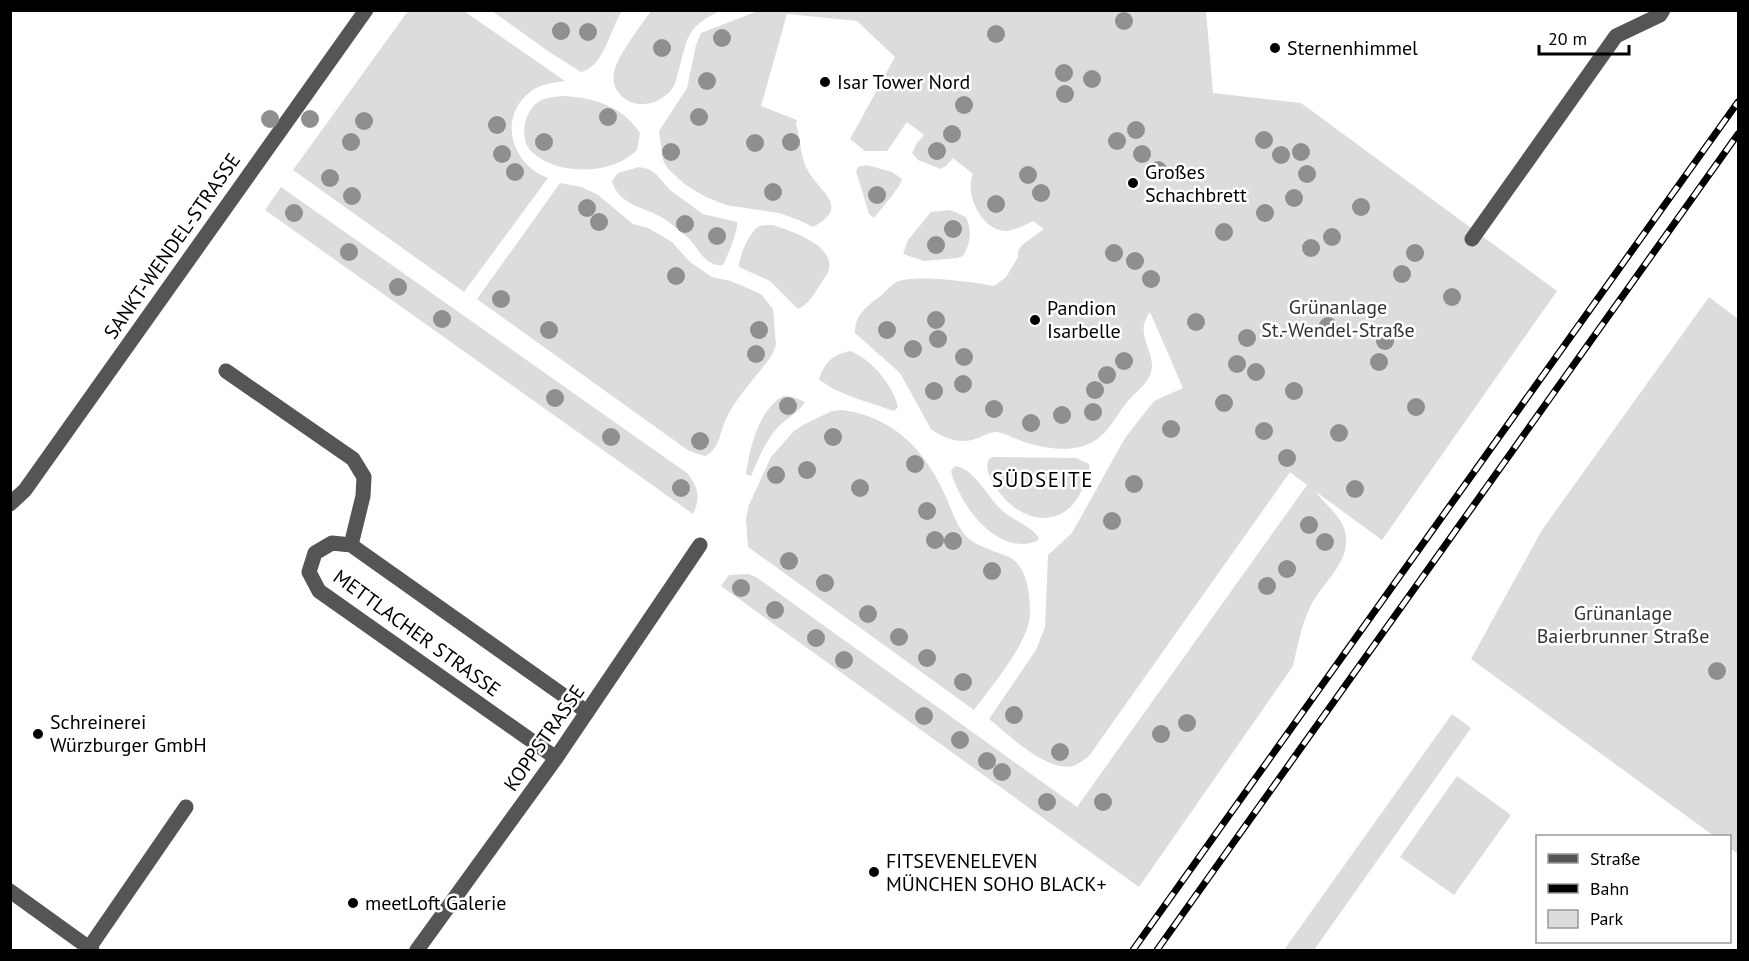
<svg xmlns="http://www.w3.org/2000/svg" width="1749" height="961" font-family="'PT Sans',sans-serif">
	<rect width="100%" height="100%" fill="#fff"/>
	<g fill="#dcdcdc">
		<path d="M408 11H464L565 81C552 83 540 84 530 92 497 118 512 165 548 178L464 292 293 170Z"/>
		<path d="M492 11H622C610 29 604 67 581 72L548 51Z"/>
		<path d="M651 11H720C683 28 688 41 677 76 675 84 673 90 666 95 639 118 600 94 618 61 627 43 640 27 651 11Z"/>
		<path d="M758 11H1206L1213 93 1301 103 1557 291 1382 540 1315 491C1325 504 1345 519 1346 537 1349 564 1320 585 1310 607 1301 626 1298 645 1293 666L1139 887 721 586 729 575 748 574 756 577 1077 807 1307 485 1290 472 1089 756C1084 760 1079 764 1073 766 1046 772 1008 734 989 719L1036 650 1045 627 1048 555 1072 533 1125 438 1154 401 1183 388 1150 312C1135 332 1151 346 1152 365 1152 382 1137 390 1127 402 1118 413 1112 426 1102 435 1083 454 1050 450 1027 443 1017 440 1008 434 997 432 990 432 985 435 978 438 961 445 945 439 931 429L900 373 855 333C855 315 865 308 879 297 885 293 890 285 897 282 916 274 972 282 994 286L1006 277 1018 257V251L1022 245 1044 229 1033 221C1026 225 1015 230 1007 231 982 232 964 194 973 174L953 158 946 166 941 169 918 160 912 153 917 143 924 135 907 122 887 151H865L850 139 895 57 857 21 787 14 761 106 797 120 796 125C801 140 800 157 808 171 822 194 850 207 813 227L799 220 779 213 726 205 706 197 687 186 668 169 663 160 659 131 687 88 696 45 701 33Z"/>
		<path d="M564 96C595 98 622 106 640 133L637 150C613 175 559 176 533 153 519 142 523 113 537 103 544 97 555 97 564 96Z"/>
		<path d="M867 165 892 172 902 179C900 188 881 209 874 218L869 214 856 171 858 167Z"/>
		<path d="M639 167 648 169 656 174 670 190 703 214 737 222C739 228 727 258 723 265 707 267 700 252 691 241 685 234 677 229 670 223 651 207 619 208 612 181L618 173Z"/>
		<path d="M560 183 582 187 598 195 633 224 648 228 672 242 690 262 712 277 731 281 761 294 773 309 776 345 772 355C758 375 734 399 725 421 720 433 719 450 705 456L689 451 477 299Z"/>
		<path d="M281 187 687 473C698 486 701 498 693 514L265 210Z"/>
		<path d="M950 210 966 217C972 231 971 242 963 256L957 258 924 261 903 254 908 240 931 212Z"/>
		<path d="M773 225C790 231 834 244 829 269 828 274 823 280 820 285 813 295 809 304 798 309L770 281 739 267C739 256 749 233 758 227 762 225 768 225 773 225Z"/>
		<path d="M1709 297 1738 319V854L1730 848V836H1714L1471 659 1542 530Z"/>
		<path d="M850 351C871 359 893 385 898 407L894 411C872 403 835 394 819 379 825 362 832 355 850 351Z"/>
		<path d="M783 396 793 397 805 402C798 414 786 418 777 428 765 442 758 460 751 476L746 474C750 447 758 411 783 396Z"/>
		<path d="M843 410C895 418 925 450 946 497 952 511 956 525 967 537 974 544 982 546 991 550 997 553 1010 556 1015 561 1028 573 1030 596 1030 613 1031 640 991 687 974 710L748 547 746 518 749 505 771 457 794 431 805 424 832 411Z"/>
		<path d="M993 457 1076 458 1089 464C1091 472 1085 483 1082 490 1061 535 1014 520 994 484 989 475 985 469 989 459Z"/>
		<path d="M955 466C975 468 988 499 1003 511 1013 520 1026 524 1035 533L1039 538 1037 541C997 557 959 504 951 471Z"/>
		<path d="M1452 714 1471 728 1314 950H1284Z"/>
		<path d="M1457 776 1511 815 1454 895 1400 857Z"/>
	</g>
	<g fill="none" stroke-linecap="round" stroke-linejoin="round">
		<g stroke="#555" stroke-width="15">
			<path d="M1472 239 1616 36 1660 15 1663 10"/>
			<path d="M226 371 353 459 364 477 363 496 351 545"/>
			<path d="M10 504 25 490 366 10"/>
			<path d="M556 758 319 591 309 572 315 553 332 543 351 545 587 712"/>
			<path d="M10 891 92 950"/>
			<path d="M89 948 186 807"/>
			<path d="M417 950 556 758 700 545"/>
		</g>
		<defs>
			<g id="rail">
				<path d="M1133 950 1738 102"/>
				<path d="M1157 950 1738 134"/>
			</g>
		</defs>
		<use href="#rail" stroke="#000" stroke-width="7"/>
		<use href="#rail" stroke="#fff" stroke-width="4.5" stroke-dasharray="14" stroke-linecap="butt"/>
	</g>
	<g fill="#8f8f8f">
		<circle cx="1124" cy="21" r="9"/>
		<circle cx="561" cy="31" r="9"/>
		<circle cx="588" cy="32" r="9"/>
		<circle cx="996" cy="34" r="9"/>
		<circle cx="722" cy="38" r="9"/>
		<circle cx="662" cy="48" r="9"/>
		<circle cx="1064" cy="73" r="9"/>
		<circle cx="1092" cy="79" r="9"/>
		<circle cx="707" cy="81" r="9"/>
		<circle cx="1065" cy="94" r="9"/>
		<circle cx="964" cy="105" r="9"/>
		<circle cx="608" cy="117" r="9"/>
		<circle cx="699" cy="117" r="9"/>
		<circle cx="270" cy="119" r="9"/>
		<circle cx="310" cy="119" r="9"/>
		<circle cx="364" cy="121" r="9"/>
		<circle cx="497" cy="125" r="9"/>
		<circle cx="1136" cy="130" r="9"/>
		<circle cx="952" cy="134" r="9"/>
		<circle cx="1264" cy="140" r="9"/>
		<circle cx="1117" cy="141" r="9"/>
		<circle cx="351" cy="142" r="9"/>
		<circle cx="544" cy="142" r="9"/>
		<circle cx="791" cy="142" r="9"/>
		<circle cx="755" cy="143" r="9"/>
		<circle cx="937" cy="151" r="9"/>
		<circle cx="671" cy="152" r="9"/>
		<circle cx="1301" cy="152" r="9"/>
		<circle cx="502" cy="154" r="9"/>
		<circle cx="1142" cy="154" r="9"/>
		<circle cx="1281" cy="155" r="9"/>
		<circle cx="1158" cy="170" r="9"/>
		<circle cx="515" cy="172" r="9"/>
		<circle cx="1307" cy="174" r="9"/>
		<circle cx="1028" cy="175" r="9"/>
		<circle cx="330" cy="178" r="9"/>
		<circle cx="773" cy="192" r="9"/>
		<circle cx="1041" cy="193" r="9"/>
		<circle cx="877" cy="195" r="9"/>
		<circle cx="352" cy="196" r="9"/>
		<circle cx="1294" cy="198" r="9"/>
		<circle cx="996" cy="204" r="9"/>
		<circle cx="1361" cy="207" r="9"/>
		<circle cx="587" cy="208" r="9"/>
		<circle cx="294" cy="213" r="9"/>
		<circle cx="1265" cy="213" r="9"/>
		<circle cx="599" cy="222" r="9"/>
		<circle cx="685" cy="224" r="9"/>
		<circle cx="953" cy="229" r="9"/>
		<circle cx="1224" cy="232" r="9"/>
		<circle cx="717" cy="236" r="9"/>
		<circle cx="1332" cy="237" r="9"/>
		<circle cx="936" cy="245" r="9"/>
		<circle cx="1311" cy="248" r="9"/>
		<circle cx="349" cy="252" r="9"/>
		<circle cx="1114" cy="253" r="9"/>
		<circle cx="1415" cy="253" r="9"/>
		<circle cx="1135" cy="261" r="9"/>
		<circle cx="1402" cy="274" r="9"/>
		<circle cx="676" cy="276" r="9"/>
		<circle cx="1151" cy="279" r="9"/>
		<circle cx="398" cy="287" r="9"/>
		<circle cx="1452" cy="297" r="9"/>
		<circle cx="501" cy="299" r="9"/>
		<circle cx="442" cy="319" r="9"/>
		<circle cx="936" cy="320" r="9"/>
		<circle cx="1196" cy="322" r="9"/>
		<circle cx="1328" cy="326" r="9"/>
		<circle cx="549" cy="330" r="9"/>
		<circle cx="759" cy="330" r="9"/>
		<circle cx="887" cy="330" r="9"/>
		<circle cx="1247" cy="338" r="9"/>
		<circle cx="938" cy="339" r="9"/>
		<circle cx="1385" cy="341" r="9"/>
		<circle cx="913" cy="349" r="9"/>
		<circle cx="756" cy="354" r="9"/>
		<circle cx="964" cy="357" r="9"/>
		<circle cx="1124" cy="361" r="9"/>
		<circle cx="1379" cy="362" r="9"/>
		<circle cx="1237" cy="364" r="9"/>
		<circle cx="1256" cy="372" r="9"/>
		<circle cx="1107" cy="375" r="9"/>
		<circle cx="963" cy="384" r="9"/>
		<circle cx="1095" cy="390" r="9"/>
		<circle cx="934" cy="391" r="9"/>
		<circle cx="1294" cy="391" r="9"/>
		<circle cx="555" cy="398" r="9"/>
		<circle cx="1224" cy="403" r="9"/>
		<circle cx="788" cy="406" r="9"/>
		<circle cx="1416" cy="407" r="9"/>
		<circle cx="994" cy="409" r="9"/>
		<circle cx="1093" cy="412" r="9"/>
		<circle cx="1062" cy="415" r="9"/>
		<circle cx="1031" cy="423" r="9"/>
		<circle cx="1171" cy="429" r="9"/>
		<circle cx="1264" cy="431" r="9"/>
		<circle cx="1339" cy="433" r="9"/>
		<circle cx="611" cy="437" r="9"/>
		<circle cx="833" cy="437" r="9"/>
		<circle cx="700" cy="441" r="9"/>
		<circle cx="1287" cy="458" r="9"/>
		<circle cx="915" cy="464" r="9"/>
		<circle cx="807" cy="470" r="9"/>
		<circle cx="776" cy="475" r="9"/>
		<circle cx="1134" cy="484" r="9"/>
		<circle cx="681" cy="488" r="9"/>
		<circle cx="860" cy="488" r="9"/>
		<circle cx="1355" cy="489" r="9"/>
		<circle cx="927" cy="511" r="9"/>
		<circle cx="1112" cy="521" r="9"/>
		<circle cx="1309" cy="525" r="9"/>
		<circle cx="935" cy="540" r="9"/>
		<circle cx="953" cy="541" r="9"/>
		<circle cx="1325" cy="542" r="9"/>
		<circle cx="789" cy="561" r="9"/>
		<circle cx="1287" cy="569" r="9"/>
		<circle cx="992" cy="571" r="9"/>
		<circle cx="825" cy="583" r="9"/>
		<circle cx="1267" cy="586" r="9"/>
		<circle cx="741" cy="588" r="9"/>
		<circle cx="775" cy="610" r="9"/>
		<circle cx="868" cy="614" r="9"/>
		<circle cx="899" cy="637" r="9"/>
		<circle cx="816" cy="638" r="9"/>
		<circle cx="927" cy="658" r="9"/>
		<circle cx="844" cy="660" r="9"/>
		<circle cx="1717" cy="671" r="9"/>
		<circle cx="963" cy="682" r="9"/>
		<circle cx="1014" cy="715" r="9"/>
		<circle cx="924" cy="716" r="9"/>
		<circle cx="1187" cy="723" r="9"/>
		<circle cx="1161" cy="734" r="9"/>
		<circle cx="960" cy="740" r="9"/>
		<circle cx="1060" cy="752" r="9"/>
		<circle cx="987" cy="761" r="9"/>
		<circle cx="1002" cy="772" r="9"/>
		<circle cx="1047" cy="802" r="9"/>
		<circle cx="1103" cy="802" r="9"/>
	</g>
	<g fill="#000" stroke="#fff" stroke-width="2">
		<circle cx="1275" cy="48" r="6"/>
		<circle cx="825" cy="82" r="6"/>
		<circle cx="1133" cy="183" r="6"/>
		<circle cx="1035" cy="320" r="6"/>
		<circle cx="38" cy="734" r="6"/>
		<circle cx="874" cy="872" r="6"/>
		<circle cx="353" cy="903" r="6"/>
	</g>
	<g text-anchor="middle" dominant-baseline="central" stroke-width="5" stroke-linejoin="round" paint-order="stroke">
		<g font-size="20" fill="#000" stroke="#fff" text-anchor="start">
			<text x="1287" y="48">Sternenhimmel</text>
			<text x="837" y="82">Isar Tower Nord</text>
			<text x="1145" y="172">Großes<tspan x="1145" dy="23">Schachbrett</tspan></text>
			<text x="1047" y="308">Pandion<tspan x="1047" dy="23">Isarbelle</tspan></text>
			<text x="50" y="722">Schreinerei<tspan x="50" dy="23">Würzburger GmbH</tspan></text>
			<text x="886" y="861">FITSEVENELEVEN<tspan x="886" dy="23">MÜNCHEN SOHO BLACK+</tspan></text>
			<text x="365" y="903">meetLoft Galerie</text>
		</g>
		<g font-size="20" fill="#000" stroke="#fff">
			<text transform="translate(172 246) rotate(-55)">SANKT-WENDEL-STRASSE</text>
			<text transform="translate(417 633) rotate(36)">METTLACHER STRASSE</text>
			<text transform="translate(544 738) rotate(-55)">KOPPSTRASSE</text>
		</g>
		<g font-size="20" fill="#333" stroke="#fff">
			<text x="1338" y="307">Grünanlage<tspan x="1338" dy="23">St.-Wendel-Straße</tspan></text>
			<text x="1623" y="613">Grünanlage<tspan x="1623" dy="23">Baierbrunner Straße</tspan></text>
		</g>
		<g font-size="21" letter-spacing="1.5" fill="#000" stroke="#fff">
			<text x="1043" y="479">SÜDSEITE</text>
		</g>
	</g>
	<rect width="1749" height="961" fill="none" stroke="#000000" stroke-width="24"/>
	<rect x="1536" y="835" width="195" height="108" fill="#ffffff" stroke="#999999" stroke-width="1.5"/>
	<rect x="1548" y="854" width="30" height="9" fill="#555555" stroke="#999999" stroke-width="1.5"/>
	<text x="1590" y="865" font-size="18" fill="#000000">Straße</text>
	<rect x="1548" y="884" width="30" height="9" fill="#000000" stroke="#999999" stroke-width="1.5"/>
	<text x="1590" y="895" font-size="18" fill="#000000">Bahn</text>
	<rect x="1548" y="910" width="30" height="18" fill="#dcdcdc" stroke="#999999" stroke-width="1.5"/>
	<text x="1590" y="925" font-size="18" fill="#000000">Park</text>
	<path d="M1539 45v9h90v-9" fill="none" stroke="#000000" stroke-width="3"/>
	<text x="1548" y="45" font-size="18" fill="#000000" stroke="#ffffff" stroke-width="4.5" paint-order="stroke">20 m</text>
</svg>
